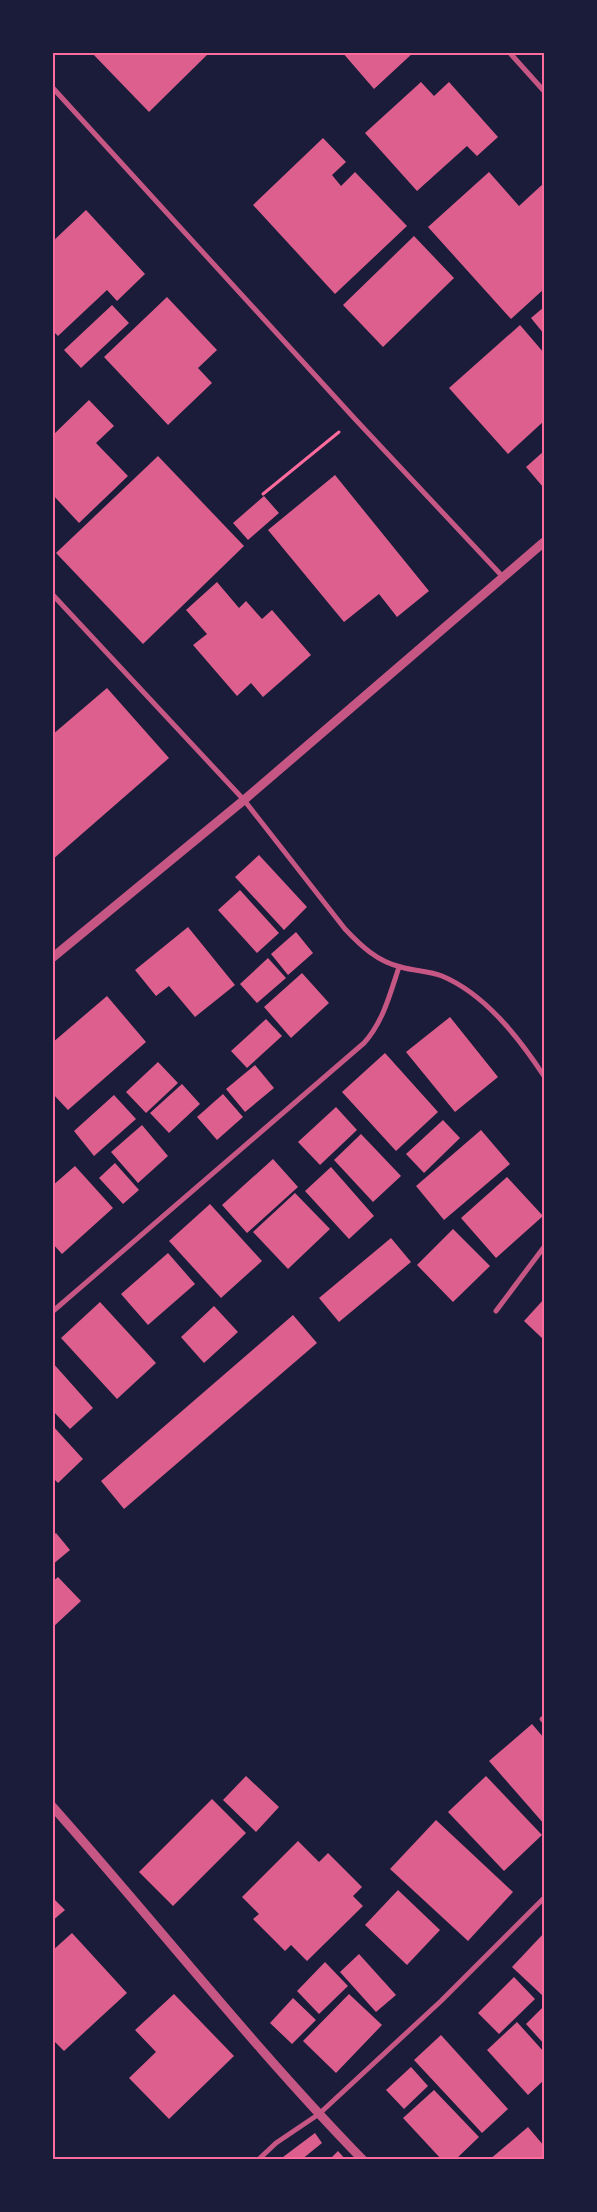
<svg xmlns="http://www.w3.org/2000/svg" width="597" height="2212" font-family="Bitter,serif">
	<rect width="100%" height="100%" fill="#1b1b3a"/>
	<g fill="#dd5f8e">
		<path d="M91 52H210L149 112Z"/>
		<path d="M342 52H414L374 89Z"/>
		<path d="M421 82 434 96 449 82 498 137 477 156 467 146 417 191 365 133Z"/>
		<path d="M323 138 346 162 332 175 341 186 355 172 407 226 335 294 253 205Z"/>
		<path d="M489 172 519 206 544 183V289L511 319 428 227Z"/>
		<path d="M86 210 145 274 117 301 107 290 58 336 52 330V242Z"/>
		<path d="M414 236 454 278 383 347 343 305Z"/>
		<path d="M167 297 217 350 198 368 212 383 168 425 104 357Z"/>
		<path d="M112 305 129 323 81 368 64 350Z"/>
		<path d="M544 307V334L531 318Z"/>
		<path d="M520 325 544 353V421L508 454 449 388Z"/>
		<path d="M89 400 114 426 96 443 128 476 79 523 52 494V436Z"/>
		<path d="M544 451V486L543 487 526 467Z"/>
		<path d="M158 456 244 546 143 644 56 553Z"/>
		<path d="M335 475 429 591 397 617 379 594 344 622 268 530Z"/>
		<path d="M264 496 279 513 248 540 233 523Z"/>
		<path d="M217 582 239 608 246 601 262 619 272 610 311 655 263 697 251 683 237 696 193 645 207 634 186 610Z"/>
		<path d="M107 688 169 758 52 860V735Z"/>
		<path d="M259 855 307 907 284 930 235 877Z"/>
		<path d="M240 890 279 933 257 953 218 910Z"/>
		<path d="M188 927 235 985 195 1017 169 986 156 996 135 970Z"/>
		<path d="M296 932 313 953 288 975 271 954Z"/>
		<path d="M268 958 286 978 257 1003 240 984Z"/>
		<path d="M302 973 329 1003 291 1038 264 1007Z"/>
		<path d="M107 996 146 1042 68 1110 52 1093V1043Z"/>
		<path d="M450 1017 498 1077 455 1112 406 1052Z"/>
		<path d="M266 1019 282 1036 247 1068 231 1051Z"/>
		<path d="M385 1053 438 1112 396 1151 342 1092Z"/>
		<path d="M158 1062 178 1083 146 1113 126 1092Z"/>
		<path d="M255 1065 274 1088 245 1112 226 1089Z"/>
		<path d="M182 1084 200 1104 169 1133 150 1113Z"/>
		<path d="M223 1094 243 1117 217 1140 197 1117Z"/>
		<path d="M114 1095 136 1119 94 1156 74 1131Z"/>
		<path d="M336 1107 357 1130 320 1165 298 1142Z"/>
		<path d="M443 1120 460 1138 424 1173 406 1154Z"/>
		<path d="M142 1125 168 1156 138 1183 111 1152Z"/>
		<path d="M481 1130 510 1164 444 1220 416 1186Z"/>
		<path d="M361 1134 401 1176 373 1202 334 1160Z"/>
		<path d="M273 1159 298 1187 247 1233 222 1205Z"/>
		<path d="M115 1163 139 1190 123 1204 99 1178Z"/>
		<path d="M75 1166 113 1208 62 1254 52 1243V1186Z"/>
		<path d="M331 1167 374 1216 349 1239 305 1191Z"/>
		<path d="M507 1177 543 1216 496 1258 461 1218Z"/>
		<path d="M295 1193 330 1229 288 1269 253 1232Z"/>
		<path d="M210 1204 262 1261 221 1298 169 1241Z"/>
		<path d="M453 1229 490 1266 453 1302 417 1265Z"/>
		<path d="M391 1238 411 1262 339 1322 319 1298Z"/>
		<path d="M168 1253 195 1284 148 1325 121 1294Z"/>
		<path d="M544 1299V1340L524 1321Z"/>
		<path d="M100 1302 156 1363 117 1399 61 1338Z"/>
		<path d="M214 1306 238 1332 204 1363 181 1337Z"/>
		<path d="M293 1315 317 1343 124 1509 101 1481Z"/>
		<path d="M52 1362 93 1408 70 1429 52 1410Z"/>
		<path d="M52 1425 83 1459 58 1483 52 1477Z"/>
		<path d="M56 1533 70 1550 52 1565V1536Z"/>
		<path d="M58 1577 81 1601 52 1628V1582Z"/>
		<path d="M532 1724 544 1738V1824L489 1761Z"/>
		<path d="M246 1776 279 1807 256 1832 223 1800Z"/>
		<path d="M486 1776 542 1835 504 1871 448 1812Z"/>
		<path d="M212 1799 246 1833 173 1906 139 1872Z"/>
		<path d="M436 1820 513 1892 468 1941 390 1869Z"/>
		<path d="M298 1841 319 1862 328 1853 362 1887 353 1896 363 1906 307 1961 291 1945 285 1951 253 1919 259 1914 242 1897Z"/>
		<path d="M398 1890 440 1930 407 1965 365 1925Z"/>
		<path d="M52 1897 65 1910 52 1921Z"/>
		<path d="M72 1933 127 1993 64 2051 52 2039V1951Z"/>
		<path d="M544 1933V1994L543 1996 512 1967Z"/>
		<path d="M359 1954 396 1995 376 2012 340 1972Z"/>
		<path d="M325 1962 348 1986 319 2014 297 1991Z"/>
		<path d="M514 1977 535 1999 499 2034 478 2013Z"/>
		<path d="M174 1994 234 2056 169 2119 129 2078 156 2052 135 2030Z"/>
		<path d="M349 1994 382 2025 336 2073 303 2041Z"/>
		<path d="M293 1998 316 2020 292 2044 270 2023Z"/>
		<path d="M544 2006V2044L526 2024Z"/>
		<path d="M517 2022 544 2052V2080L528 2095 487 2050Z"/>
		<path d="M441 2035 508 2109 482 2133 414 2060Z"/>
		<path d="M411 2067 428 2086 404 2109 386 2090Z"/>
		<path d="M434 2090 479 2137 455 2160H442L403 2118Z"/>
		<path d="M528 2127 544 2146V2160H489Z"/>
		<path d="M315 2133 322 2143 301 2160H279Z"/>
		<path d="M338 2151 346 2160H329Z"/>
	</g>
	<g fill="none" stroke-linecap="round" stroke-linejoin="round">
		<path stroke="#ff6b9d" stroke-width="3" d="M263 494 339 432"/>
		<g stroke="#c65784" stroke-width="5">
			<path d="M509 52 544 91"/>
			<path d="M52 87 355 419 503 577"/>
			<path d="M52 594 244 800 345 929C361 946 378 962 401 967 414 971 429 971 442 976 485 994 519 1038 544 1076"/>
			<path d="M496 1311 544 1247"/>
			<path d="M52 1312 364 1043C383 1022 390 994 399 967"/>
			<path d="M542 1719 544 1721"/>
			<path d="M258 2160 276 2143 319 2114 441 2001 544 1898"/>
		</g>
		<g stroke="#c65784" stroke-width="9">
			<path d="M52 958 244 800 544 542"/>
			<path d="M52 1806C156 1923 253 2047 363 2160"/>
		</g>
	</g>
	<rect width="597" height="2212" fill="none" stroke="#1b1b3a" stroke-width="108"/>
	<rect x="54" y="54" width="489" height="2104" fill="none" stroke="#ff6b9d" stroke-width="2"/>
</svg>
